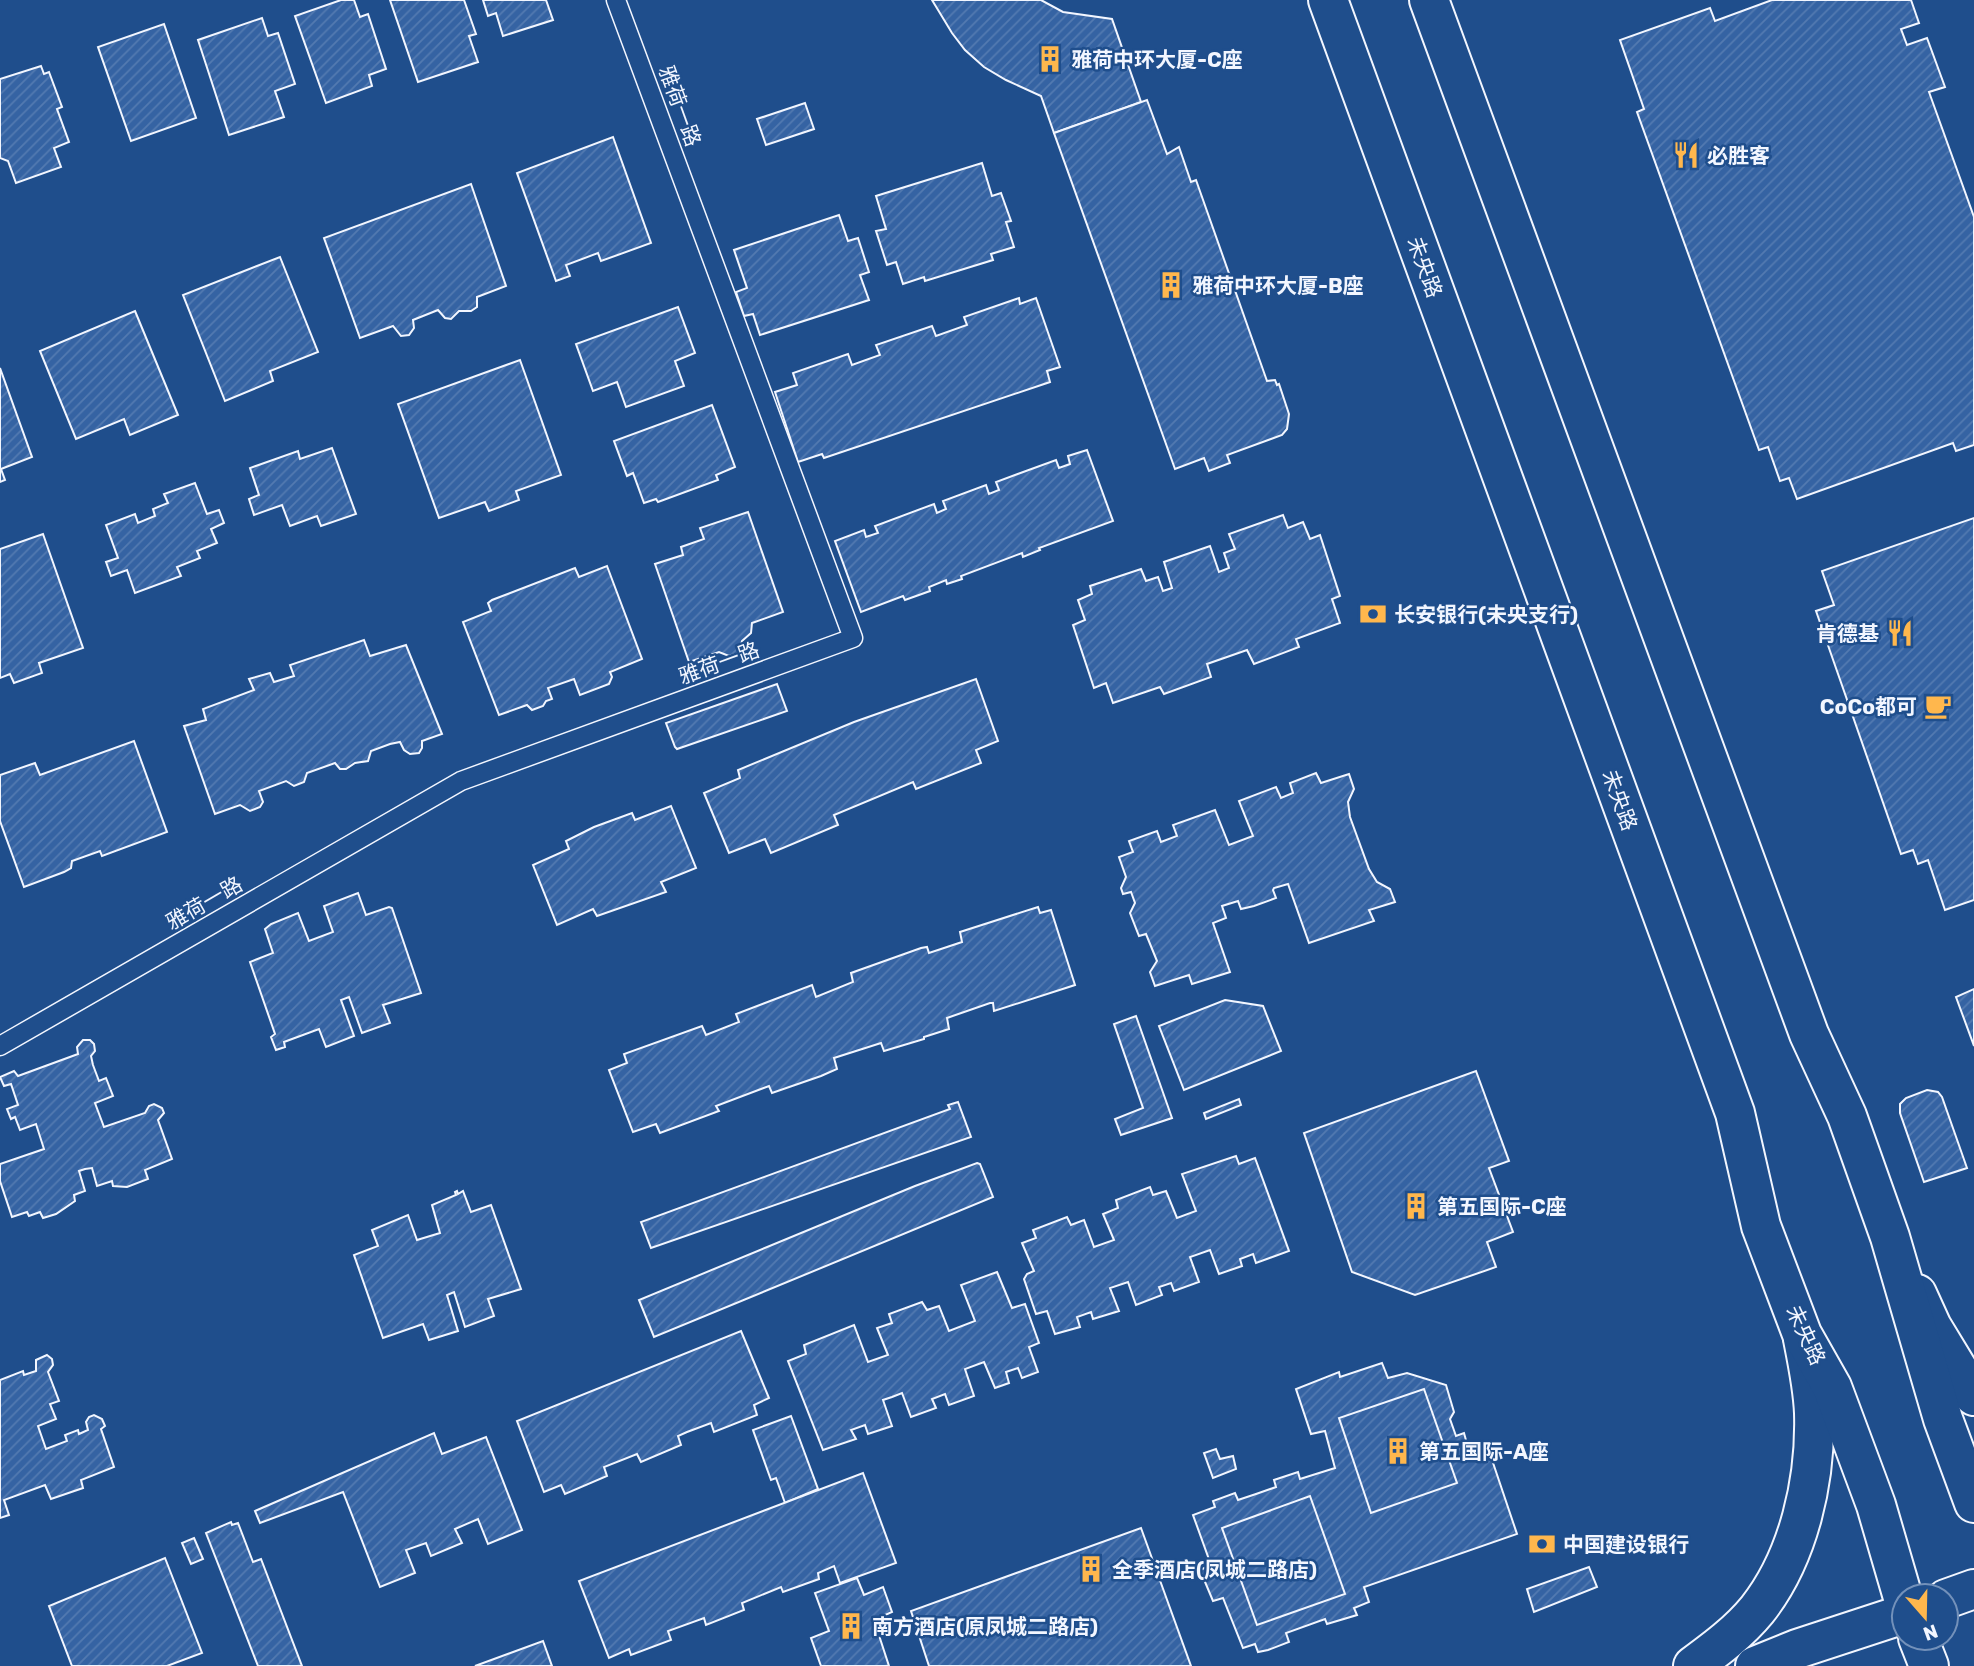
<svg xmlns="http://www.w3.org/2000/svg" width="1974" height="1666" font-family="Rubik,'Noto Sans SC',sans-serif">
	<defs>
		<pattern id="building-hatch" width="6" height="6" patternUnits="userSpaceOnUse" patternTransform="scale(1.75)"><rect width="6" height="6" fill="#3563a3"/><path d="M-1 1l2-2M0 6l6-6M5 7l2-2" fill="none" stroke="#537ab1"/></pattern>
	</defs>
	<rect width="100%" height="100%" fill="#1f4e8c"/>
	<g fill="url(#building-hatch)" stroke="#f2f6ff" stroke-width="2">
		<path d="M341 0H354L360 17 368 14 386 69 369 75 372 86 326 103 295 16Z"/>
		<path d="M390 0H464L476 34 469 36 478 62 418 82Z"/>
		<path d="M483 0H546L553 20 503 36 496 13 488 16Z"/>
		<path d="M932 0H1041L1063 12 1112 19 1141 102 1054 133 1041 96 1006 80 984 67 965 50 952 33Z"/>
		<path d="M1772 0H1911L1919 23 1901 29 1907 45 1927 38 1945 87 1929 92 1974 217V445L1956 451 1953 443 1797 499 1789 478 1780 481 1768 447 1759 450 1637 112 1644 109 1620 40 1710 8 1715 21Z"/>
		<path d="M262 18 268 36 278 33 295 84 275 91 284 117 229 135 198 40Z"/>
		<path d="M164 24 196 118 131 141 98 47Z"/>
		<path d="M41 66 44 74 49 72 62 107 57 109 69 142 54 148 61 167 16 183 8 161 0 158V79Z"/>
		<path d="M1147 100 1167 154 1179 147 1191 182 1196 180 1267 381 1275 380 1277 385 1279 384 1289 414 1287 429 1282 435 1227 455 1230 463 1209 471 1204 458 1175 469 1054 133Z"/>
		<path d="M805 103 814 129 766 145 757 119Z"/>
		<path d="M613 137 651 243 601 261 598 253 566 265 570 276 556 281 517 173Z"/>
		<path d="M982 163 992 196 1001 193 1011 221 1006 222 1014 247 991 254 993 260 925 281 924 277 903 284 896 262 887 265 876 231 886 229 876 196Z"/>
		<path d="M471 184 506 286 477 297V307L471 311H459L451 319 445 318 438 310 413 320 414 328 409 335 401 336 393 326 360 338 324 238Z"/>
		<path d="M839 215 848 241 858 238 869 272 860 275 869 300 760 335 753 314 744 316 736 292 747 288 734 250Z"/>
		<path d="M280 257 318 352 270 371 273 381 225 401 183 295Z"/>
		<path d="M1019 298 1020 304 1036 298 1060 367 1047 371 1050 382 824 458 822 454 798 462 775 392 797 385 793 373 848 354 852 365 880 355 876 345 932 326 936 336 967 325 964 317Z"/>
		<path d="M678 307 695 353 675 361 684 386 626 407 617 382 593 391 576 344Z"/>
		<path d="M135 311 178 415 130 435 124 419 76 439 40 351Z"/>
		<path d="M520 360 561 475 516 491 519 500 489 511 485 502 439 518 398 404Z"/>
		<path d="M0 368 32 457 1 469 5 480 0 482Z"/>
		<path d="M712 405 735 467 716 475 718 480 658 502 656 499 644 503 633 473 627 476 614 441Z"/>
		<path d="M332 448 356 514 321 526 317 516 290 526 282 505 254 515 249 499 259 495 250 468 298 451 300 459Z"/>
		<path d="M1087 450 1113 521 1039 548 1040 550 1023 557 1022 553 961 576 962 579 947 584 946 580 929 587 930 591 905 600 903 596 861 612 835 541 864 530 866 537 878 533 875 526 934 504 937 513 946 509 943 501 986 485 989 494 999 490 996 482 1056 460 1059 468 1070 464 1068 456Z"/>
		<path d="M195 483 207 514 219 510 224 523 211 529 217 543 197 551 200 558 177 567 181 576 135 593 127 570 111 576 106 562 118 558 106 525 135 514 138 523 155 516 153 509 168 503 164 494Z"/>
		<path d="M748 512 783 612 752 623 751 633 742 641 739 653 729 656 719 652 689 662 655 564 683 555 681 547 704 539 700 528Z"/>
		<path d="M1283 515 1288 528 1303 522 1310 539 1320 535 1340 596 1332 599 1340 623 1296 639 1299 647 1254 664 1247 650 1207 664 1211 677 1164 694 1160 687 1113 703 1106 683 1094 688 1073 625 1085 620 1078 600 1092 594 1090 586 1141 569 1146 581 1158 577 1163 591 1172 588 1164 562 1210 546 1219 572 1229 568 1224 553 1235 549 1229 534Z"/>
		<path d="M1974 518V900L1945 910 1928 860 1918 864 1913 850 1901 854 1816 611 1834 605 1822 571Z"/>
		<path d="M43 534 83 648 39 663 42 673 14 683 10 674 0 678V549Z"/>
		<path d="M607 566 642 659 610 672 612 677 609 684 580 695 574 679 548 688 552 699 546 701 543 706 532 710 527 705 499 715 463 622 491 611 488 603 492 600 575 568 579 577Z"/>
		<path d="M364 640 370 656 406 645 442 734 422 741V748L419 753 410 754 404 750 400 742 390 744 371 751 368 761 355 763 346 769H340L335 763 307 773 304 782 294 786 286 781 259 791 263 802 260 807 250 811 240 805 215 814 184 726 206 720 203 709 254 690 249 679 270 673 274 682 294 676 290 665Z"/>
		<path d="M976 679 998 741 976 750 981 763 916 789 913 782 834 815 838 825 771 853 765 839 729 853 704 793 740 778 738 770 854 722Z"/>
		<path d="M777 684 787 711 677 749 675 747 666 723Z"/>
		<path d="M134 741 167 832 102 856 100 851 72 861 71 868 64 872 24 887 0 821V775L35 763 40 775Z"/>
		<path d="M1316 773 1321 783 1349 774 1354 789 1348 802 1350 817 1369 869 1377 882 1390 889 1395 902 1369 910 1374 921 1309 943 1288 884 1274 888 1273 890 1276 898 1254 906 1241 909 1238 901 1222 906 1226 918 1213 923 1230 972 1192 984 1189 975 1155 986 1150 972 1157 961 1146 934 1139 936 1130 913 1135 903 1131 892 1123 894 1121 888 1126 877 1119 857 1133 852 1129 841 1157 831 1161 842 1177 836 1173 825 1215 810 1229 845 1253 836 1239 801 1276 787 1281 798 1293 793 1290 783Z"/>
		<path d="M671 806 696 868 661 882 666 892 597 916 593 909 557 925 533 865 569 849 566 841 594 827 632 813 635 820Z"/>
		<path d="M358 893 366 915 389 907 392 908 421 993 383 1005 390 1023 362 1033 349 997 341 1000 354 1036 326 1047 319 1029 284 1042 285 1047 276 1050 271 1037 275 1034 250 962 273 953 265 929 271 924 298 913 309 941 333 932 324 906Z"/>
		<path d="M1038 907 1040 913 1051 910 1075 985 994 1011 993 1003H990L947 1018 949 1029 924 1037V1039L884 1051 881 1043 834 1058 837 1069 821 1076 772 1093 769 1086 716 1106 719 1111 660 1133 656 1124 633 1132 609 1070 627 1063 624 1054 702 1026 706 1035 739 1022 736 1014 812 985 816 997 853 982 851 973 921 948 927 947 929 953 962 942 960 932Z"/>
		<path d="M1974 989V1046L1956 997Z"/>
		<path d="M1225 1000 1263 1006 1281 1051 1184 1090 1159 1026Z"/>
		<path d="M1136 1016 1172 1118 1121 1135 1115 1119 1143 1108 1114 1024Z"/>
		<path d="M83 1040H90L94 1044 95 1051 91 1056 93 1065 99 1081 106 1078 113 1096 95 1103 104 1127 145 1113 149 1106 154 1104 162 1108 164 1113 158 1120 172 1159 145 1170 148 1179 127 1187 113 1186 112 1181 97 1186 92 1168 85 1169 79 1171 85 1191 74 1195 75 1201 56 1214 43 1218 40 1212 29 1216 27 1212 12 1217 0 1181V1164L44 1149 36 1124 20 1130 15 1117 11 1119 7 1109 18 1105 11 1084 4 1086 0 1077 14 1071 18 1076 78 1054 77 1047Z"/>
		<path d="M1476 1071 1509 1161 1489 1168 1513 1232 1487 1242 1496 1267 1415 1295 1352 1272 1304 1133Z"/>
		<path d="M1927 1090 1938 1092 1942 1097 1967 1168 1924 1182 1900 1113V1104L1906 1098Z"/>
		<path d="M1239 1099 1241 1105 1206 1119 1204 1113Z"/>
		<path d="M958 1102 971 1137 651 1248 641 1222 950 1109 948 1105Z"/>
		<path d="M1236 1156 1239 1164 1255 1158 1289 1251 1256 1263 1253 1254 1240 1259 1242 1266 1219 1274 1210 1250 1190 1257 1199 1282 1174 1291 1171 1283 1159 1287 1162 1295 1136 1305 1128 1282 1110 1288 1119 1311 1093 1319 1091 1312 1077 1317 1080 1327 1055 1334 1047 1311 1036 1314 1024 1279 1027 1274 1034 1271 1022 1243 1036 1238 1033 1230 1067 1217 1071 1225 1084 1220 1094 1247 1114 1240 1103 1214 1118 1208 1116 1200 1150 1187 1153 1195 1166 1191 1177 1218 1196 1211 1182 1174Z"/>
		<path d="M977 1163 980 1164 993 1197 654 1337 639 1300 915 1186Z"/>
		<path d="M457 1191 458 1194 463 1191 471 1212 491 1205 521 1289 488 1299 494 1316 465 1327 454 1292 447 1295 458 1331 429 1340 423 1324 383 1338 354 1255 378 1246 372 1230 408 1215 417 1240 440 1233 432 1205 456 1195 455 1192Z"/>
		<path d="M997 1272 1012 1308 1025 1304 1039 1343 1029 1347 1038 1372 1022 1378 1018 1368 1006 1372 1009 1383 995 1388 984 1362 965 1369 974 1396 949 1405 945 1394 932 1399 936 1408 911 1417 902 1393 892 1397 883 1400 892 1426 868 1434 865 1425 851 1430 856 1439 823 1450 788 1361 806 1354 804 1345 854 1325 868 1362 888 1355 877 1328 892 1323 889 1314 922 1302 927 1310 939 1306 949 1331 975 1321 961 1285Z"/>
		<path d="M741 1331 769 1398 754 1405 757 1415 714 1432 711 1423 687 1432 678 1436 681 1445 641 1462 637 1454 604 1467 607 1476 565 1494 561 1485 544 1492 517 1421Z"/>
		<path d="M47 1355 52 1359 53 1365 48 1372 59 1401 50 1404 56 1419 38 1426 46 1449 67 1441 65 1435 78 1430 79 1434 88 1430 86 1422 89 1417 94 1415 102 1419 105 1426 101 1429 114 1467 81 1480 83 1488 51 1499 45 1485 4 1500 9 1515 0 1518V1380L23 1371 24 1375 36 1371V1360Z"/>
		<path d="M1382 1363 1388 1378 1407 1373 1446 1385 1454 1412 1450 1419 1456 1436 1464 1433 1469 1451 1487 1445 1517 1534 1364 1587 1369 1602 1354 1608 1357 1615 1327 1624 1325 1619 1286 1633 1289 1642 1268 1650 1258 1652 1255 1644 1243 1648 1223 1598 1213 1601 1200 1570 1211 1565 1193 1515 1215 1507 1213 1501 1235 1493 1238 1500 1256 1494 1276 1487 1274 1480 1298 1472 1300 1479 1335 1468 1325 1431 1311 1434 1296 1389 1339 1372 1340 1377Z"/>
		<path d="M1424 1389 1457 1483 1371 1513 1339 1418Z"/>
		<path d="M791 1416 818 1489 785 1503 776 1478 771 1480 753 1430Z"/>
		<path d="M434 1433 442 1454 486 1437 522 1530 488 1544 478 1519 455 1529 462 1543 431 1556 426 1543 406 1550 415 1573 380 1587 343 1492 260 1523 255 1511Z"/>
		<path d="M1216 1449 1220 1459 1233 1456 1236 1469 1213 1478 1204 1453Z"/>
		<path d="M863 1473 896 1563 840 1583 834 1566 818 1573 819 1579 783 1592 781 1587 742 1603 744 1610 706 1625 704 1618 668 1631 671 1640 631 1655 629 1649 609 1658 579 1581Z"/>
		<path d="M1310 1496 1345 1594 1257 1625 1222 1528Z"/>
		<path d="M231 1522 232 1525 238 1523 253 1562 261 1559 302 1666H258L206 1533Z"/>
		<path d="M1141 1528 1191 1666H929L911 1611Z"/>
		<path d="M194 1538 203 1559 191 1564 182 1543Z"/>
		<path d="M165 1558 202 1653 167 1666H72L49 1606Z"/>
		<path d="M1589 1567 1597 1587 1534 1612 1527 1589Z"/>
		<path d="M857 1578 864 1595 883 1587 892 1612 874 1620 889 1666H821L811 1638 829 1631 815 1593Z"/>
		<path d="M543 1641 552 1666H475Z"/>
	</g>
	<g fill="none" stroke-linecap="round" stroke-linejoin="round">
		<defs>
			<path id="lane" d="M0 1046 461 781 853 638 616 0"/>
			<g id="secondary">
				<path d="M1917 1294 1932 1327 1974 1396"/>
				<path d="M1946 1599 1974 1589"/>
				<path d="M1693 1666C1716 1649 1739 1632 1757 1610 1799 1557 1816 1480 1814 1413 1813 1388 1808 1364 1803 1339"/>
				<path d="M1755 1666 1797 1649 1904 1614"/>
			</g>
			<g id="primary">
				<path d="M1328 0 1735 1113 1761 1226 1802 1334 1832 1387 1876 1505 1904 1601"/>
				<path d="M1429 0 1809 1034 1847 1116 1890 1237 1943 1419 1974 1503"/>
				<path d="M1918 1638 1929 1666"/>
			</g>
		</defs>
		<use href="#lane" stroke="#f2f6ff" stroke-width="21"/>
		<use href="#secondary" stroke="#f2f6ff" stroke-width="42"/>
		<use href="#primary" stroke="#f2f6ff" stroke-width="42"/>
		<use href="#lane" stroke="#1f4e8c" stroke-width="18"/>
		<use href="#secondary" stroke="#1f4e8c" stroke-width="38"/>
		<use href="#primary" stroke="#1f4e8c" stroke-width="38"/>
	</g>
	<defs>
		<symbol id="building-bare" viewBox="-9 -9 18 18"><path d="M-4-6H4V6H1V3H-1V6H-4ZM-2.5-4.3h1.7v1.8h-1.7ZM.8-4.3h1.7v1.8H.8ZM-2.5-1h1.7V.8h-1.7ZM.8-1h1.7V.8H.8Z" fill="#ffb74d" stroke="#1f4e8c" stroke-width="2.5" paint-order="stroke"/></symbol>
		<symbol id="restaurant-bare" viewBox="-9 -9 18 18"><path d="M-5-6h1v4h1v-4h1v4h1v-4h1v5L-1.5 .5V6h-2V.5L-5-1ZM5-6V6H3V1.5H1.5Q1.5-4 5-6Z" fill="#ffb74d" stroke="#1f4e8c" stroke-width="2.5" paint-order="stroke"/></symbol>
		<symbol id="bank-bare" viewBox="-9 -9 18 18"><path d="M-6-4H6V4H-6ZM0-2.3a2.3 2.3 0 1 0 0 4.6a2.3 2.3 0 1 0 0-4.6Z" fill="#ffb74d" stroke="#1f4e8c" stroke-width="2.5" paint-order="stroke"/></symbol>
		<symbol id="cafe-bare" viewBox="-9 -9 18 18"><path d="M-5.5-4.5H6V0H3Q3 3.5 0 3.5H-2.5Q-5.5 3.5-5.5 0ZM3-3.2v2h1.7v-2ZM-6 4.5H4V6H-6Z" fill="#ffb74d" stroke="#1f4e8c" stroke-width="2.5" paint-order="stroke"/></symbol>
	</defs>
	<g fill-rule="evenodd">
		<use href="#building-bare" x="1031" y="40" width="38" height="38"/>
		<use href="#restaurant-bare" x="1667" y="136" width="38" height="38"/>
		<use href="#building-bare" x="1152" y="266" width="38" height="38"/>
		<use href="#bank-bare" x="1354" y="595" width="38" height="38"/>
		<use href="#restaurant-bare" x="1881" y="614" width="38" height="38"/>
		<use href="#cafe-bare" x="1919" y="687" width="38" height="38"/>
		<use href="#building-bare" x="1397" y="1187" width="38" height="38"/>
		<use href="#building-bare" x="1379" y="1432" width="38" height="38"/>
		<use href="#bank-bare" x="1523" y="1525" width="38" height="38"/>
		<use href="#building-bare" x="1072" y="1550" width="38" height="38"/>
		<use href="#building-bare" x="832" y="1607" width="38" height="38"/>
	</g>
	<g text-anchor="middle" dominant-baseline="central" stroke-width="5" stroke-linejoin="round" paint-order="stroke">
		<g font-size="21" font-weight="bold" fill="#f2f6ff" stroke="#1f4e8c" text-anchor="start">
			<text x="1071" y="59">雅荷中环大厦-C座</text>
			<text x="1707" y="155">必胜客</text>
			<text x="1192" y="285">雅荷中环大厦-B座</text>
			<text x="1394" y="614">长安银行(未央支行)</text>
			<text x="1879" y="633" text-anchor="end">肯德基</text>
			<text x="1917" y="706" text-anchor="end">CoCo都可</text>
			<text x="1437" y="1206">第五国际-C座</text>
			<text x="1419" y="1451">第五国际-A座</text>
			<text x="1563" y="1544">中国建设银行</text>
			<text x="1112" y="1569">全季酒店(凤城二路店)</text>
			<text x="872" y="1626">南方酒店(原凤城二路店)</text>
		</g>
		<g font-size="21" fill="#f2f6ff" stroke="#1f4e8c">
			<text transform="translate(680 106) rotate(70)">雅荷一路</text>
			<text transform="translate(1425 267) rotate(70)">未央路</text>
			<text transform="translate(719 663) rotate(-20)">雅荷一路</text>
			<text transform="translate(1620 800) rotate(70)">未央路</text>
			<text transform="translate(204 903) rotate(-30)">雅荷一路</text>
			<text transform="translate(1806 1335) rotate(65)">未央路</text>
		</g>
	</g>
	<g transform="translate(1925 1617) rotate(160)"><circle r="33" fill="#1f4e8c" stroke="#7391ba" stroke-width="2"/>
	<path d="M0-5L12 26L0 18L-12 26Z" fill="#ffb74d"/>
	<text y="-10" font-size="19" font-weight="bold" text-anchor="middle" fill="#f2f6ff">N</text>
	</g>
</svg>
